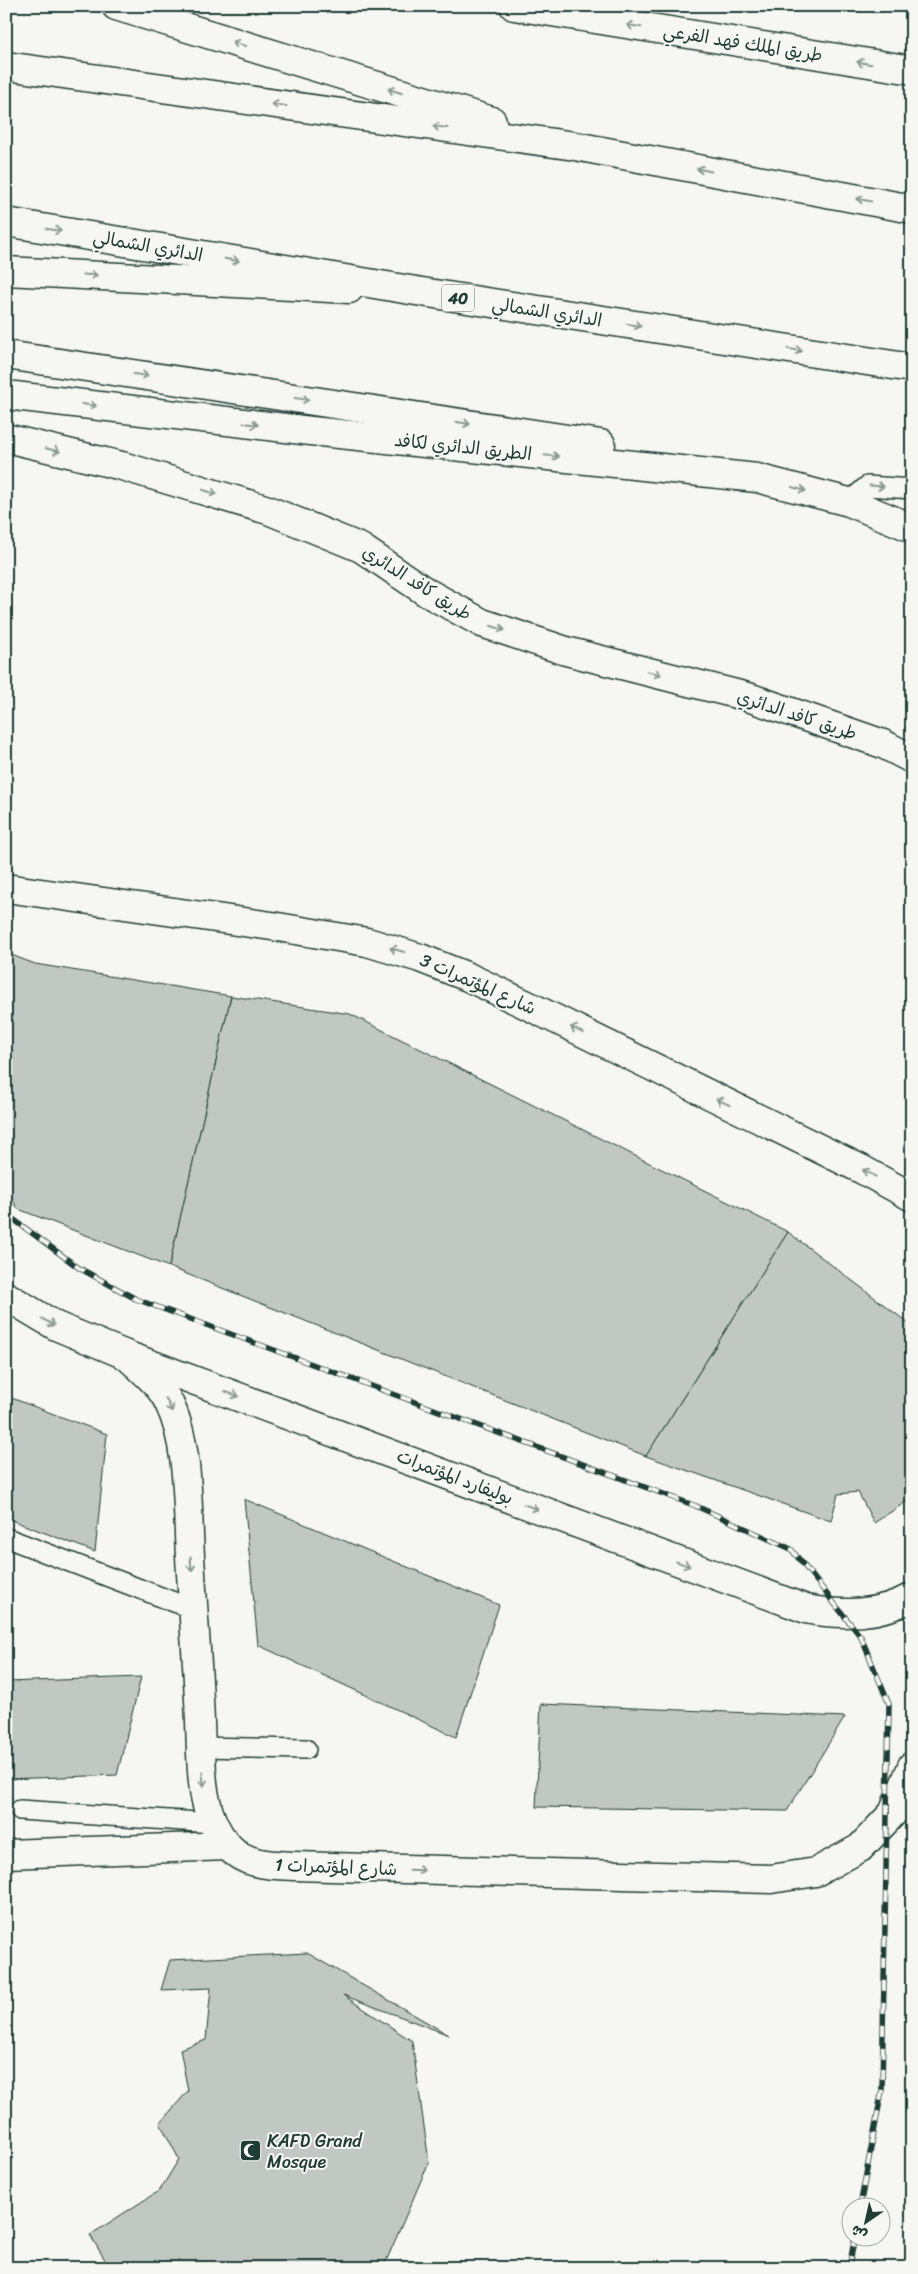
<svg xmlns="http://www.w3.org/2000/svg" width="918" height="2274" font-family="Sriracha,'Playpen Sans Arabic',sans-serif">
	<rect width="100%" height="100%" fill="#f6f6f2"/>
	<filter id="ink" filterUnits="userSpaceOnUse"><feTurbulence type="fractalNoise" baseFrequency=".02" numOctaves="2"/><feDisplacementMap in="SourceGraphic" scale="10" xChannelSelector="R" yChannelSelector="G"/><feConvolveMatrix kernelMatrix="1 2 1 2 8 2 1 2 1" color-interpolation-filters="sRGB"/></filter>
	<g filter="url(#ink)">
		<g fill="#c1c8c3" stroke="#1f3d34">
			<path d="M6 953 35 964 231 996 169 1267 18 1209 6 1189Z"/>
			<path d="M231 996 350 1014 788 1232 646 1456 169 1267Z"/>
			<path d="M788 1232 912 1326V1498L874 1523 858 1492 838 1494 831 1521 646 1456Z"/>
			<path d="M6 1396 107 1434 95 1552 6 1518Z"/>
			<path d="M244 1499 499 1605 456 1737 258 1645Z"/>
			<path d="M141 1677 117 1775 6 1779V1682Z"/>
			<path d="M541 1704 845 1717 787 1811 536 1807Z"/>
			<path d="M307 1953 449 2035 343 1995 412 2041 429 2162 384 2266 376 2268H110L90 2235 160 2190 179 2159 160 2123 188 2091 180 2049 206 2040 211 1988 161 1990 170 1960Z"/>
		</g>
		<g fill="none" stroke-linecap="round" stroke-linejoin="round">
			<defs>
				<g id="lane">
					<path d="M849 502 867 486 912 489"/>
					<path d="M7 1538 195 1610"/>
					<path d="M201 1747 306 1749"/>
					<path d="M20 1810 213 1823"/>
				</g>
				<g id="street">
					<path d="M6 438 122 466 268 510 361 548 426 592 482 623 566 651 748 697 883 744 912 759"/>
					<path d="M6 888 272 926 367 942 420 958 468 977 529 1006 861 1169 912 1197"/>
					<path d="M6 1296 56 1326 126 1355 806 1609C840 1616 881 1615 912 1597"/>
					<path d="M126 1355C141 1369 160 1384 169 1403 190 1446 187 1508 190 1556 193 1611 198 1667 200 1722 202 1764 198 1813 228 1846 245 1865 270 1865 294 1866L771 1879 816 1872 860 1848 893 1813 912 1766"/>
					<path d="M6 1854 228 1846"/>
				</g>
				<g id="primary">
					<path d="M514 6 912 70"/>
					<path d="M6 271 349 289"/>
					<path d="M6 355 601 444"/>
					<path d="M6 395 311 431 757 478 849 502 912 528"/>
				</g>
				<g id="highway">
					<path d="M116 6 492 121"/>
					<path d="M6 66 575 146 912 209"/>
					<path d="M6 222 428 293 912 368"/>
				</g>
			</defs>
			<use href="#lane" stroke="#1f3d34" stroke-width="22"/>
			<use href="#street" stroke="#1f3d34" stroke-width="31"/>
			<use href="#primary" stroke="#1f3d34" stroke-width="31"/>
			<use href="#highway" stroke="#1f3d34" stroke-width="31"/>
			<use href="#lane" stroke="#f6f6f2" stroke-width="19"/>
			<use href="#street" stroke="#f6f6f2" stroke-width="28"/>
			<use href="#primary" stroke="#f6f6f2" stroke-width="28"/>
			<use href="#highway" stroke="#f6f6f2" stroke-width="28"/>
			<defs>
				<g id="rail">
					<path d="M6 1211 13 1219 79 1268 136 1299 696 1506 791 1549 861 1637 889 1704 882 2090 860 2206"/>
					<path d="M849 2268 855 2236"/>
				</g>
			</defs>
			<use href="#rail" stroke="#1f3d34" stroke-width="5.5"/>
			<use href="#rail" stroke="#f6f6f2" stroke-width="4" stroke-dasharray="11" stroke-linecap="butt"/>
		</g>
		<defs><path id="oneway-shaft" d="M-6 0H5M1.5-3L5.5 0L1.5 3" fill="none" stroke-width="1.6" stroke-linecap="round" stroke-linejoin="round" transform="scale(1.25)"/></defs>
		<g stroke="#8a9a93">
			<use href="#oneway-shaft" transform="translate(634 26) rotate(-171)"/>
			<use href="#oneway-shaft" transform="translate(239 44) rotate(-163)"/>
			<use href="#oneway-shaft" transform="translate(864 63) rotate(-171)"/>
			<use href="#oneway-shaft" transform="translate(395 91) rotate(-163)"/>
			<use href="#oneway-shaft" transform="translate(279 105) rotate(-172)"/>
			<use href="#oneway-shaft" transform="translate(440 127) rotate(-172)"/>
			<use href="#oneway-shaft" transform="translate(704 170) rotate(-169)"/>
			<use href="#oneway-shaft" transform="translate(864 200) rotate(-169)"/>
			<use href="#oneway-shaft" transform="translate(54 230) rotate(10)"/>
			<use href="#oneway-shaft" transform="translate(232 260) rotate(10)"/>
			<use href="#oneway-shaft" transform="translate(90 275) rotate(3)"/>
			<use href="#oneway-shaft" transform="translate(634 325) rotate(9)"/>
			<use href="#oneway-shaft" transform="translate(795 350) rotate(9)"/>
			<use href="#oneway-shaft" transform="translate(141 375) rotate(8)"/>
			<use href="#oneway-shaft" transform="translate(302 399) rotate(8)"/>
			<use href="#oneway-shaft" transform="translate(89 405) rotate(7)"/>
			<use href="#oneway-shaft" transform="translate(463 423) rotate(9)"/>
			<use href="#oneway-shaft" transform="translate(251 424) rotate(7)"/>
			<use href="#oneway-shaft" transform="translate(53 450) rotate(14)"/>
			<use href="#oneway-shaft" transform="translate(552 456) rotate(6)"/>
			<use href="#oneway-shaft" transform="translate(877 486) rotate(4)"/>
			<use href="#oneway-shaft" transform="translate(799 489) rotate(15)"/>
			<use href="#oneway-shaft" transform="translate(210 492) rotate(18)"/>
			<use href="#oneway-shaft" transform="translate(498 628) rotate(18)"/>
			<use href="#oneway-shaft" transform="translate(654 673) rotate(14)"/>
			<use href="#oneway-shaft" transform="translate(397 950) rotate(-164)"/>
			<use href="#oneway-shaft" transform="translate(577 1030) rotate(-153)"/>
			<use href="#oneway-shaft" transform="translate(723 1102) rotate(-155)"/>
			<use href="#oneway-shaft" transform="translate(869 1173) rotate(-151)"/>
			<use href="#oneway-shaft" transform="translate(48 1322) rotate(30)"/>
			<use href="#oneway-shaft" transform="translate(232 1394) rotate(20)"/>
			<use href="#oneway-shaft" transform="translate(169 1405) rotate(64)"/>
			<use href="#oneway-shaft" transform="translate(531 1507) rotate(21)"/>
			<use href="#oneway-shaft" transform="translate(191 1564) rotate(87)"/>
			<use href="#oneway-shaft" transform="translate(683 1564) rotate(20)"/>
			<use href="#oneway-shaft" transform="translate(203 1779) rotate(84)"/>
			<use href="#oneway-shaft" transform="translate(417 1870) rotate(2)"/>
		</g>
	</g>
	<defs>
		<symbol id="mosque-square" viewBox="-11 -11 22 22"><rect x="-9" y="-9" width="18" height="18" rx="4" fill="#1f3d34" stroke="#f6f6f2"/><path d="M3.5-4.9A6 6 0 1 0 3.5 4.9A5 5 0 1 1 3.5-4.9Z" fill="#fff"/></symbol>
	</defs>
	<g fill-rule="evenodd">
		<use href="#mosque-square" x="238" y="2138" width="25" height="25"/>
	</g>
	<g text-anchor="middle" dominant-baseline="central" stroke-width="4" stroke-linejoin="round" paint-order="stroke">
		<rect fill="#f6f6f2" stroke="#60746d" stroke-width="1" x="442" y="284.5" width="32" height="27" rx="4"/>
		<g font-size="16" font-weight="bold" fill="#1f3d34">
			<text x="458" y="298">40</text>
		</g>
		<g font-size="18" fill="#1f3d34" stroke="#f6f6f2">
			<text transform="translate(743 43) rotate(9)">طريق الملك فهد الفرعي</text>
			<text transform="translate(148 246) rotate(10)">الدائري الشمالي</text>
			<text transform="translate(547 312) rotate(9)">الدائري الشمالي</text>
			<text transform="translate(463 447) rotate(6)">الطريق الدائري لكافد</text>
			<text transform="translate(417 583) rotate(32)">طريق كافد الدائري</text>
			<text transform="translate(797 715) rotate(18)">طريق كافد الدائري</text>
			<text transform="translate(478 984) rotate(24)">شارع المؤتمرات 3</text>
			<text transform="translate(455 1477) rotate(21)">بوليفارد المؤتمرات</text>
			<text transform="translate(336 1867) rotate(2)">شارع المؤتمرات 1</text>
		</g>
		<g font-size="18" fill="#1f3d34" stroke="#f6f6f2" text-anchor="start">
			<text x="267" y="2141">KAFD Grand<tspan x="267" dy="21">Mosque</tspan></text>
		</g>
	</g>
	<rect width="918" height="2274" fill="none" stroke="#f6f6f2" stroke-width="25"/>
	<rect x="12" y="12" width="893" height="2249" fill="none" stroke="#1f3d34" stroke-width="2" filter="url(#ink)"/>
	<g transform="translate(866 2222) rotate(214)"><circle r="24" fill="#f6f6f2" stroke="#a0aca6"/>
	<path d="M0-4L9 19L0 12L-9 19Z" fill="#1f3d34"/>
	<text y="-8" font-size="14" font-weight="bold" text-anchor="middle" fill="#1f3d34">ش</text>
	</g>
</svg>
